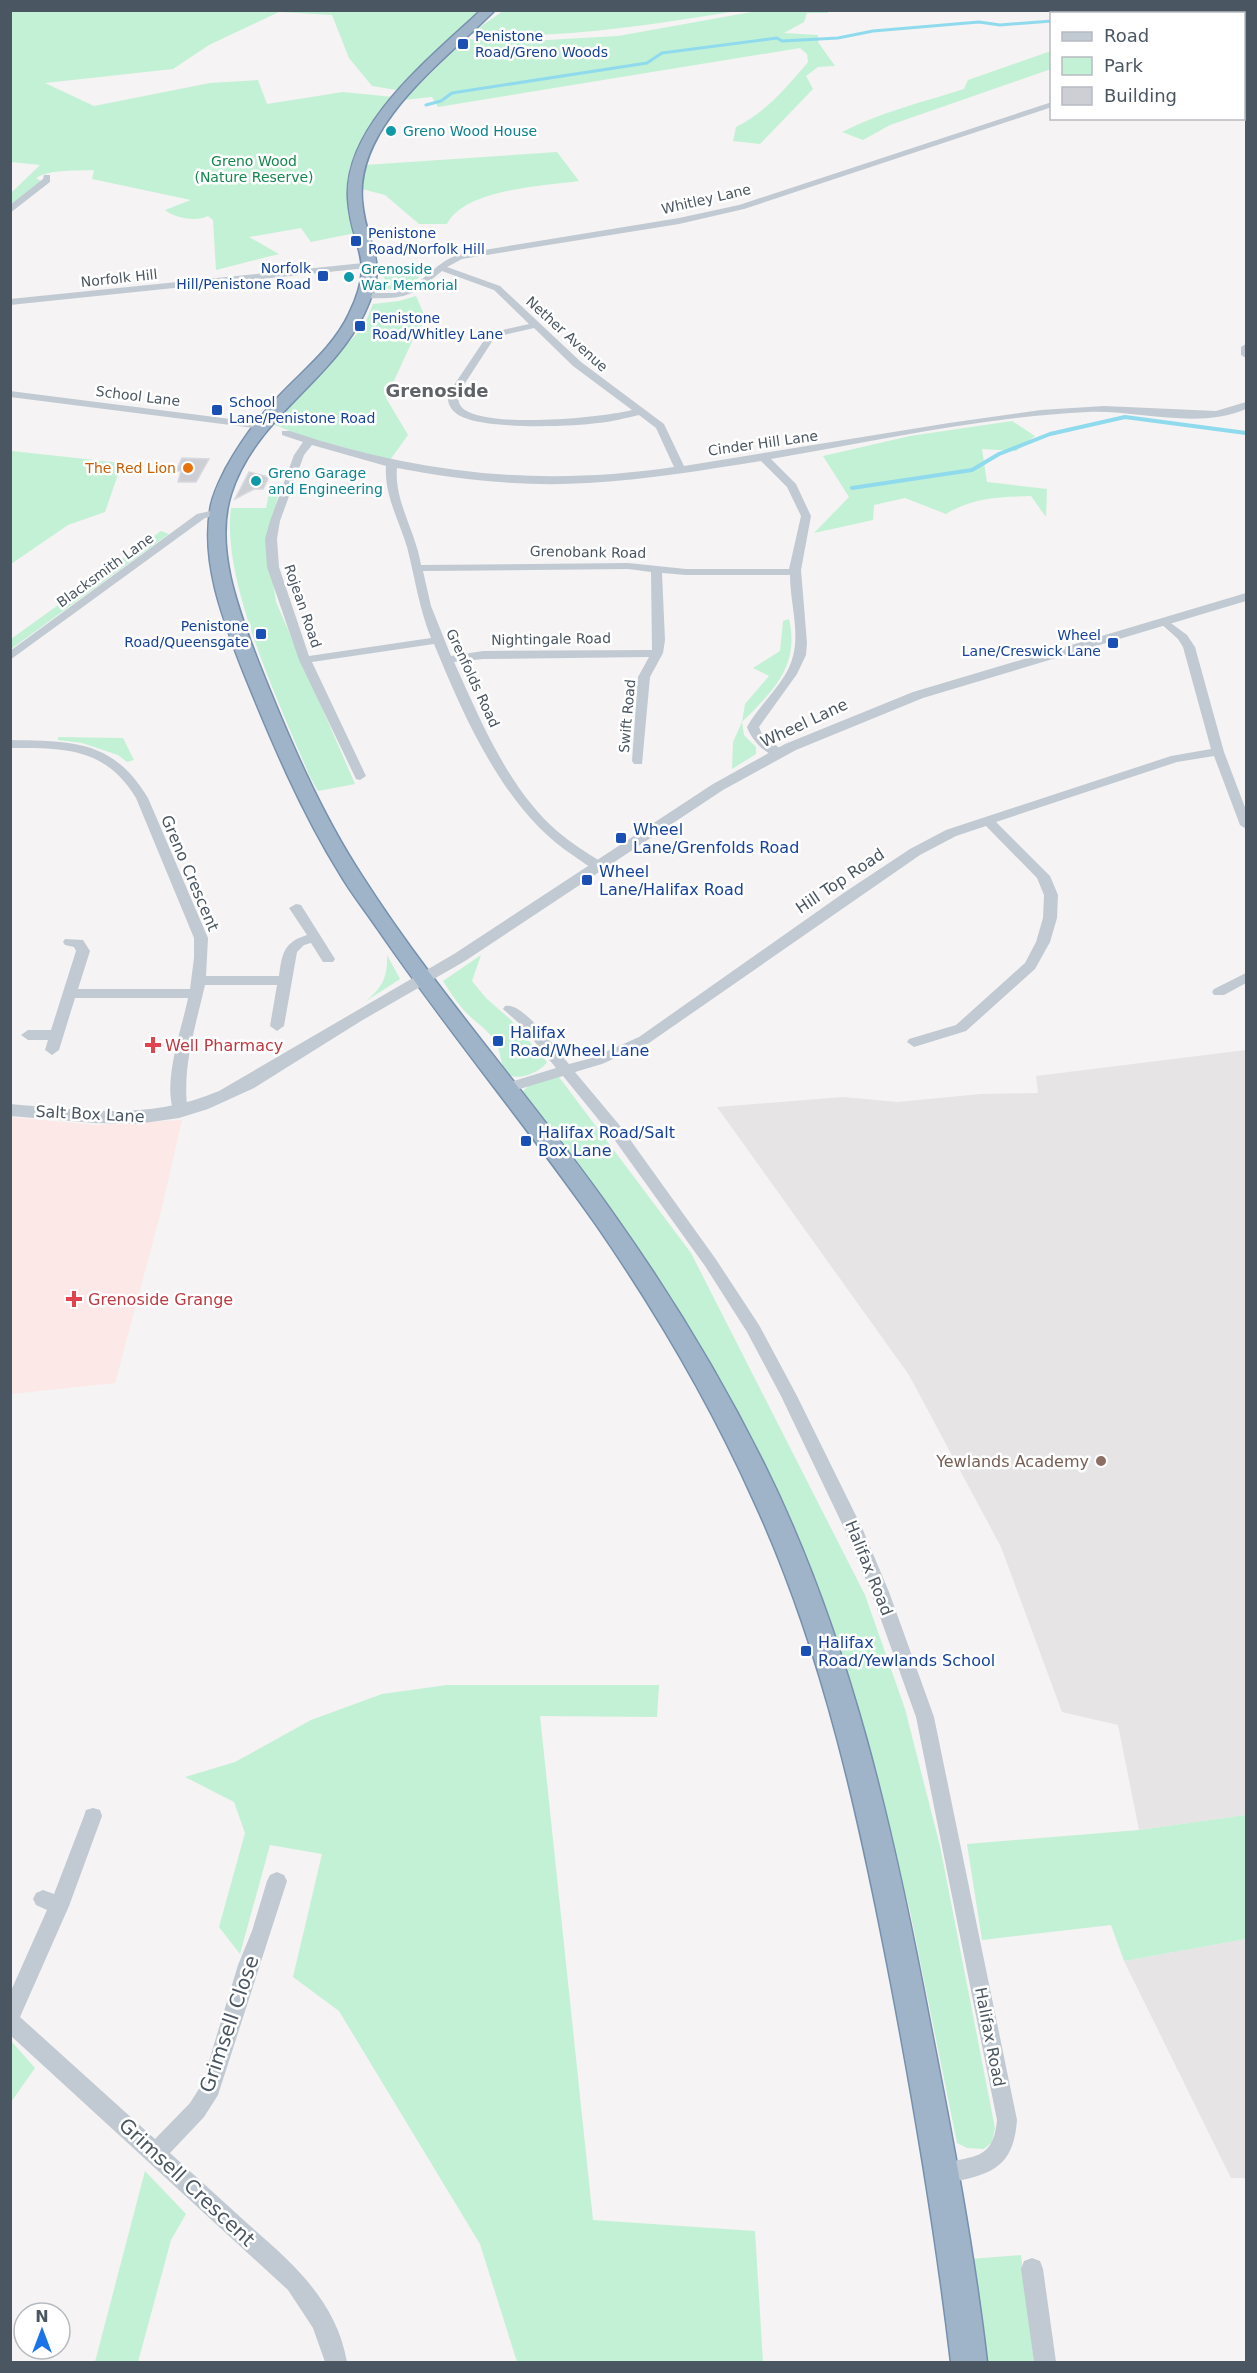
<svg xmlns="http://www.w3.org/2000/svg" width="1257" height="2373" font-family="'DejaVu Sans',sans-serif">
	<rect width="100%" height="100%" fill="#f5f3f3"/>
	<g fill="#e6e4e5">
		<path d="M1246 1050V1815L1139 1830 1118 1725 1062 1712 1001 1547 909 1375 717 1107 843 1097 898 1102 980 1094 1038 1093 1036 1076Z"/>
		<path d="M1246 1939V2178H1231L1124 1961Z"/>
	</g>
	<path fill="#fce8e6" d="M10 1117 95 1125 182 1120 160 1215 115 1383 11 1394Z"/>
	<g fill="#c3f1d5">
		<path d="M11 11H478L396 90 372 86 349 58 332 15 279 12 209 45 173 69 45 83 94 106 210 83 258 80 267 104 343 92 393 97C373 123 347 153 347 187 347 202 353 218 355 233L311 242 301 228 249 237 279 254 216 270 213 220 208 216C196 222 175 218 165 210L191 200 92 179 94 170C76 171 51 169 36 178L41 181 11 206V193L40 165 11 162Z"/>
		<path d="M503 11H737C648 25 560 40 470 34Z"/>
		<path d="M757 11H828V13H807L804 22 784 33 818 35V42L835 66 818 67 806 76 813 89 760 144 733 141 736 127C766 112 787 87 808 62L807 54 800 48 438 107 432 97 403 100 466 39 511 42 618 36Z"/>
		<path d="M1051 51V69L890 125 863 140 842 132C881 112 923 102 964 89L968 80Z"/>
		<path d="M557 152 579 181C543 186 464 189 447 224H419L385 195 362 189 365 165Z"/>
		<path d="M420 266 430 268C414 281 404 295 382 287L387 267Z"/>
		<path d="M416 296 426 319 416 333 386 398 408 435 390 460 302 436 275 425 274 422 364 326 373 304 399 301Z"/>
		<path d="M1012 421 1035 436 1016 451 982 449 987 482 1047 489 1046 517 1031 496C999 497 973 497 946 514L905 498 874 505 873 520 814 533 849 497 823 456 910 436Z"/>
		<path d="M12 451 122 463 105 512 68 525 11 564Z"/>
		<path d="M279 492 267 541 276 602 355 784 318 791 310 777C281 707 221 582 231 508H266L269 493Z"/>
		<path d="M161 531 169 534 11 649V639Z"/>
		<path d="M789 619C800 666 773 691 742 722L744 735 756 747V754L732 769 733 742 742 722 745 704 769 676 753 668 780 651 783 621Z"/>
		<path d="M58 737 123 738 134 760 127 762 118 755 82 743 58 740Z"/>
		<path d="M387 955 400 979 366 1001C382 988 388 977 387 955Z"/>
		<path d="M481 955 472 981 486 998 511 1020 547 1062C542 1071 520 1081 510 1075 499 1068 502 1051 495 1041 486 1028 472 1020 462 1008 455 1000 449 990 443 981Z"/>
		<path d="M559 1077 691 1253 865 1595 905 1709 940 1846 995 2128 992 2142 984 2149 967 2148 957 2143 910 1911 842 1653 799 1538 728 1395 672 1300 523 1091 528 1086Z"/>
		<path d="M447 1685H659L657 1717 540 1716 593 2220 755 2231 763 2362H517L480 2244 339 2011 293 1977 322 1854 270 1845 240 1954 219 1927 245 1833 234 1802 185 1777 235 1762 311 1720 382 1694Z"/>
		<path d="M1246 1815V1939L1124 1961 1111 1925 982 1940 967 1844 1139 1830Z"/>
		<path d="M11 2041 35 2068 11 2102Z"/>
		<path d="M145 2171 186 2214 171 2240 138 2362H95Z"/>
		<path d="M1021 2255 1034 2362H987L970 2259Z"/>
	</g>
	<g fill="none" stroke-linecap="round" stroke-linejoin="round">
		<g stroke="#90daee" stroke-width="3">
			<path d="M1169 14 1179 10"/>
			<path d="M426 105 441 101 452 93 647 63 662 53 777 38 782 41 838 38 873 31 979 22 1000 25 1052 21"/>
		</g>
		<path stroke="#90daee" stroke-width="4" d="M852 488 972 470 999 454 1050 434 1125 417 1246 433"/>
	</g>
	<g fill="#cdcfd5" stroke="#d7d9de" stroke-width="1.5">
		<path d="M182 458 209 459 196 482H178L181 471H176Z"/>
		<path d="M249 472 269 477 263 489H254L235 499Z"/>
	</g>
	<g fill="none" stroke-linecap="round" stroke-linejoin="round">
		<defs>
			<path id="trunk" d="M481 10H495C447 59 356 123 362 200 366 252 392 256 364 314 331 382 255 418 231 494 214 548 239 611 258 661 287 734 319 810 362 876 438 995 534 1100 615 1216 671 1295 722 1379 765 1466 851 1640 894 1833 930 2023 952 2135 974 2249 987 2362H951C936 2235 915 2109 891 1983 860 1821 824 1653 754 1501 711 1405 657 1313 597 1226 526 1125 447 1030 377 928 365 910 351 893 340 874 301 811 271 740 243 671 223 619 200 561 211 505 214 491 220 480 226 468 241 441 259 416 281 394 305 369 334 346 349 314 377 256 351 251 348 199 343 125 433 56 481 10Z"/>
		</defs>
		<use href="#trunk" stroke="#7690ad" stroke-width="3"/>
		<g fill="#c1cad2" fill-rule="evenodd">
			<rect x="1244" y="42" width="2" height="5"/>
			<path d="M1052 102V107L744 209 679 224 462 259 447 267 500 286 581 362 664 424 684 466 949 423 1041 410 1104 406 1216 411 1246 402V409C1199 430 1138 410 1088 412 982 417 876 441 771 459L796 484 811 516 801 570 807 643 806 655 797 674 759 727 762 734 783 751V757C769 759 751 740 747 727 758 708 774 693 785 675 805 643 790 609 790 575H686L662 573 665 640 663 653 650 677 642 764H634L632 761 638 677 649 657 483 659 454 662C481 721 508 788 557 831 571 843 587 853 603 863L605 866 603 869C592 871 583 862 574 856 505 812 464 717 434 644L312 662 366 776 360 780 356 779 299 660 267 567 265 539 270 521 294 455 303 442 282 435V431H290C418 474 539 487 674 467L656 428 639 415C625 418 612 422 598 423 569 427 479 430 457 414 450 409 447 402 448 394L489 333 529 324 494 290 442 271C411 297 406 299 365 298L360 295 362 293C376 291 391 296 404 290 426 281 437 261 460 254L679 218 739 205ZM534 328 573 366 632 410C600 418 492 428 465 410 459 406 458 401 458 394L495 337ZM312 445 386 466C384 495 399 520 407 547 415 578 419 608 431 638L309 656 279 567 277 539 280 521 304 455ZM761 461 787 487 801 516 789 569H686L628 563 421 565C416 532 394 501 397 468 460 480 524 487 588 483 646 480 703 470 761 461ZM628 569 651 572 652 650 483 651 451 656 431 606 423 571Z"/>
			<path d="M44 175H50V182L10 213V205L43 179Z"/>
			<path d="M373 262 378 265 376 267 10 305V299Z"/>
			<path d="M1246 344V358L1241 355V347Z"/>
			<path d="M10 391 261 423 266 426 261 429 10 397Z"/>
			<path d="M219 509 223 510V514L205 518 10 660V651L197 514Z"/>
			<path d="M1164 618 1187 635 1195 647 1224 752 1246 810V829L1240 825 1214 756 1177 762 996 822 1050 876 1058 895 1057 918 1050 942 1035 969 966 1031 914 1047 907 1042 909 1039 956 1025 1025 963 1036 942 1043 918 1044 895 1037 878 986 826 956 836 920 855 649 1043 602 1064 575 1072 621 1127 715 1258 759 1325 797 1396 863 1530 889 1592 934 1717 1017 2120C1014 2159 1000 2172 962 2180 952 2182 944 2185 935 2181L931 2174 935 2167C967 2153 993 2166 997 2120L916 1717 871 1592 845 1530 781 1396 747 1332 705 1266 611 1135 563 1076 506 1093 501 1091 499 1088 501 1085 556 1068 521 1025 503 1009 505 1006C523 1001 557 1051 569 1064L592 1058 639 1037 845 892 910 849 946 830 1171 756 1211 749 1183 647 1178 639 1158 621Z"/>
			<path d="M10 740C73 741 113 740 148 798L208 938 206 976H279C282 955 283 942 307 935L289 908 296 904 301 905 335 959 333 962H323L311 943 304 945 297 952 284 1026 277 1031 270 1026 277 985H205C196 1025 181 1069 188 1112L186 1116H176C160 1087 182 1029 188 998H75L59 1050 52 1055 45 1050 48 1040H28L21 1035 28 1030H51L76 951 74 947 65 945 63 942 65 939 83 940 90 951 78 989H190L194 958V938L136 798C105 747 64 748 10 748Z"/>
			<path d="M1246 973V983L1224 995H1214L1212 992 1214 989Z"/>
			<path d="M93 1808 100 1810 102 1816 69 1906 20 2017 155 2139 190 2103 202 2084 238 1965 252 1931 267 1881 270 1875 277 1872 284 1875 287 1881 218 2095 204 2117 170 2153C196 2177 222 2200 248 2224 293 2264 336 2300 347 2362H325L313 2328 288 2290 10 2035V1993L47 1910 36 1905 33 1899 36 1893 43 1890 54 1894 84 1816 86 1810Z"/>
			<path d="M1032 2258 1040 2261 1043 2269 1056 2362H1034L1021 2269 1024 2261Z"/>
		</g>
		<path fill="#c1cad2" fill-rule="evenodd" d="M1246 593V601L923 698 796 750 723 790 465 961 361 1021 254 1088 208 1109 179 1118 137 1124 95 1123 10 1116V1104C85 1110 148 1121 219 1091L454 954 713 784 785 744 913 692Z"/>
		<use href="#trunk" fill="#9fb4c9" fill-rule="evenodd"/>
	</g>
	<g fill="#1a4fb4" stroke="#fff" stroke-width="2">
		<rect x="457" y="38" width="12" height="12" rx="3"/>
		<rect x="350" y="235" width="12" height="12" rx="3"/>
		<rect x="317" y="270" width="12" height="12" rx="3"/>
		<rect x="354" y="320" width="12" height="12" rx="3"/>
		<rect x="211" y="404" width="12" height="12" rx="3"/>
		<rect x="255" y="628" width="12" height="12" rx="3"/>
		<rect x="1107" y="637" width="12" height="12" rx="3"/>
		<rect x="615" y="832" width="12" height="12" rx="3"/>
		<rect x="581" y="874" width="12" height="12" rx="3"/>
		<rect x="492" y="1035" width="12" height="12" rx="3"/>
		<rect x="520" y="1135" width="12" height="12" rx="3"/>
		<rect x="800" y="1645" width="12" height="12" rx="3"/>
	</g>
	<g fill="#0f9aa8" stroke="#fff" stroke-width="2">
		<circle cx="391" cy="131" r="6"/>
		<circle cx="349" cy="277" r="6"/>
		<circle cx="256" cy="481" r="6"/>
	</g>
	<circle fill="#e8710a" stroke="#fff" stroke-width="2" cx="188" cy="468" r="6"/>
	<g fill="#e0444e" stroke="#fff" stroke-width="2">
		<path d="M150 1036h6v6h6v6h-6v6h-6v-6h-6v-6h6z"/>
		<path d="M71 1290h6v6h6v6h-6v6h-6v-6h-6v-6h6z"/>
	</g>
	<circle fill="#8d6e63" stroke="#fff" stroke-width="2" cx="1101" cy="1461" r="6"/>
	<g text-anchor="middle" dominant-baseline="central" stroke-width="5" stroke-linejoin="round" paint-order="stroke">
		<g font-size="14" fill="#164399" stroke="#fff" text-anchor="start">
			<text x="475" y="36">Penistone<tspan x="475" dy="16">Road/Greno Woods</tspan></text>
			<text x="368" y="233">Penistone<tspan x="368" dy="16">Road/Norfolk Hill</tspan></text>
			<text x="311" y="268" text-anchor="end">Norfolk<tspan x="311" dy="16">Hill/Penistone Road</tspan></text>
			<text x="372" y="318">Penistone<tspan x="372" dy="16">Road/Whitley Lane</tspan></text>
			<text x="229" y="402">School<tspan x="229" dy="16">Lane/Penistone Road</tspan></text>
			<text x="249" y="626" text-anchor="end">Penistone<tspan x="249" dy="16">Road/Queensgate</tspan></text>
			<text x="1101" y="635" text-anchor="end">Wheel<tspan x="1101" dy="16">Lane/Creswick Lane</tspan></text>
		</g>
		<g font-size="14" fill="#0d838f" stroke="#fff" text-anchor="start">
			<text x="403" y="131">Greno Wood House</text>
			<text x="361" y="269">Grenoside<tspan x="361" dy="16">War Memorial</tspan></text>
			<text x="268" y="473">Greno Garage<tspan x="268" dy="16">and Engineering</tspan></text>
		</g>
		<g font-size="14" fill="#17864f" stroke="#fff">
			<text x="254" y="161">Greno Wood<tspan x="254" dy="16">(Nature Reserve)</tspan></text>
		</g>
		<g font-size="14" fill="#4a5661" stroke="#fff">
			<text transform="translate(706 199) rotate(-13)">Whitley Lane</text>
			<text transform="translate(119 278) rotate(-6)">Norfolk Hill</text>
			<text transform="translate(567 334) rotate(42)">Nether Avenue</text>
			<text transform="translate(138 396) rotate(7)">School Lane</text>
			<text transform="translate(763 443) rotate(-8)">Cinder Hill Lane</text>
			<text transform="translate(588 552) rotate(1)">Grenobank Road</text>
			<text transform="translate(105 570) rotate(-36)">Blacksmith Lane</text>
			<text transform="translate(303 606) rotate(71)">Rojean Road</text>
			<text transform="translate(551 639) rotate(-1)">Nightingale Road</text>
			<text transform="translate(473 678) rotate(65)">Grenfolds Road</text>
			<text transform="translate(627 716) rotate(-85)">Swift Road</text>
		</g>
		<g font-size="14" fill="#c56008" stroke="#fff" text-anchor="end">
			<text x="176" y="468">The Red Lion</text>
		</g>
		<g font-size="16" fill="#4a5661" stroke="#fff">
			<text transform="translate(804 723) rotate(-25)">Wheel Lane</text>
			<text transform="translate(190 873) rotate(67)">Greno Crescent</text>
			<text transform="translate(840 881) rotate(-34)">Hill Top Road</text>
			<text transform="translate(90 1114) rotate(3)">Salt Box Lane</text>
			<text transform="translate(869 1568) rotate(68)">Halifax Road</text>
			<text transform="translate(990 2037) rotate(79)">Halifax Road</text>
		</g>
		<g font-size="16" fill="#164399" stroke="#fff" text-anchor="start">
			<text x="633" y="829">Wheel<tspan x="633" dy="18">Lane/Grenfolds Road</tspan></text>
			<text x="599" y="871">Wheel<tspan x="599" dy="18">Lane/Halifax Road</tspan></text>
			<text x="510" y="1032">Halifax<tspan x="510" dy="18">Road/Wheel Lane</tspan></text>
			<text x="538" y="1132">Halifax Road/Salt<tspan x="538" dy="18">Box Lane</tspan></text>
			<text x="818" y="1642">Halifax<tspan x="818" dy="18">Road/Yewlands School</tspan></text>
		</g>
		<g font-size="16" fill="#be3a42" stroke="#fff" text-anchor="start">
			<text x="165" y="1045">Well Pharmacy</text>
			<text x="88" y="1299">Grenoside Grange</text>
		</g>
		<g font-size="16" fill="#785e54" stroke="#fff" text-anchor="end">
			<text x="1089" y="1461">Yewlands Academy</text>
		</g>
		<g font-size="18" font-weight="bold" fill="#5f6368" stroke="#fff">
			<text x="437" y="390">Grenoside</text>
		</g>
		<g font-size="20" fill="#4a5661" stroke="#fff">
			<text transform="translate(229 2024) rotate(-71)">Grimsell Close</text>
			<text transform="translate(187 2182) rotate(43)">Grimsell Crescent</text>
		</g>
	</g>
	<rect width="1257" height="2373" fill="none" stroke="#4a5661" stroke-width="24"/>
	<rect x="1050" y="12" width="195" height="108" fill="#ffffff" stroke="#b7bbc0" stroke-width="1.5"/>
	<rect x="1062" y="32" width="30" height="9" fill="#c1cad2" stroke="#b7bbc0" stroke-width="1.5"/>
	<text x="1104" y="42" font-size="18" fill="#4a5661">Road</text>
	<rect x="1062" y="57" width="30" height="18" fill="#c3f1d5" stroke="#b7bbc0" stroke-width="1.5"/>
	<text x="1104" y="72" font-size="18" fill="#4a5661">Park</text>
	<rect x="1062" y="87" width="30" height="18" fill="#cdcfd5" stroke="#b7bbc0" stroke-width="1.5"/>
	<text x="1104" y="102" font-size="18" fill="#4a5661">Building</text>
	<g transform="translate(42 2331)"><circle r="28" fill="#ffffff" stroke="#b7bbc0" stroke-width="1.5"/>
	<path d="M0-4.5L10 22L0 15L-10 22Z" fill="#1a73e8"/>
	<text y="-9" font-size="16" font-weight="bold" text-anchor="middle" fill="#4a5661">N</text>
	</g>
</svg>
